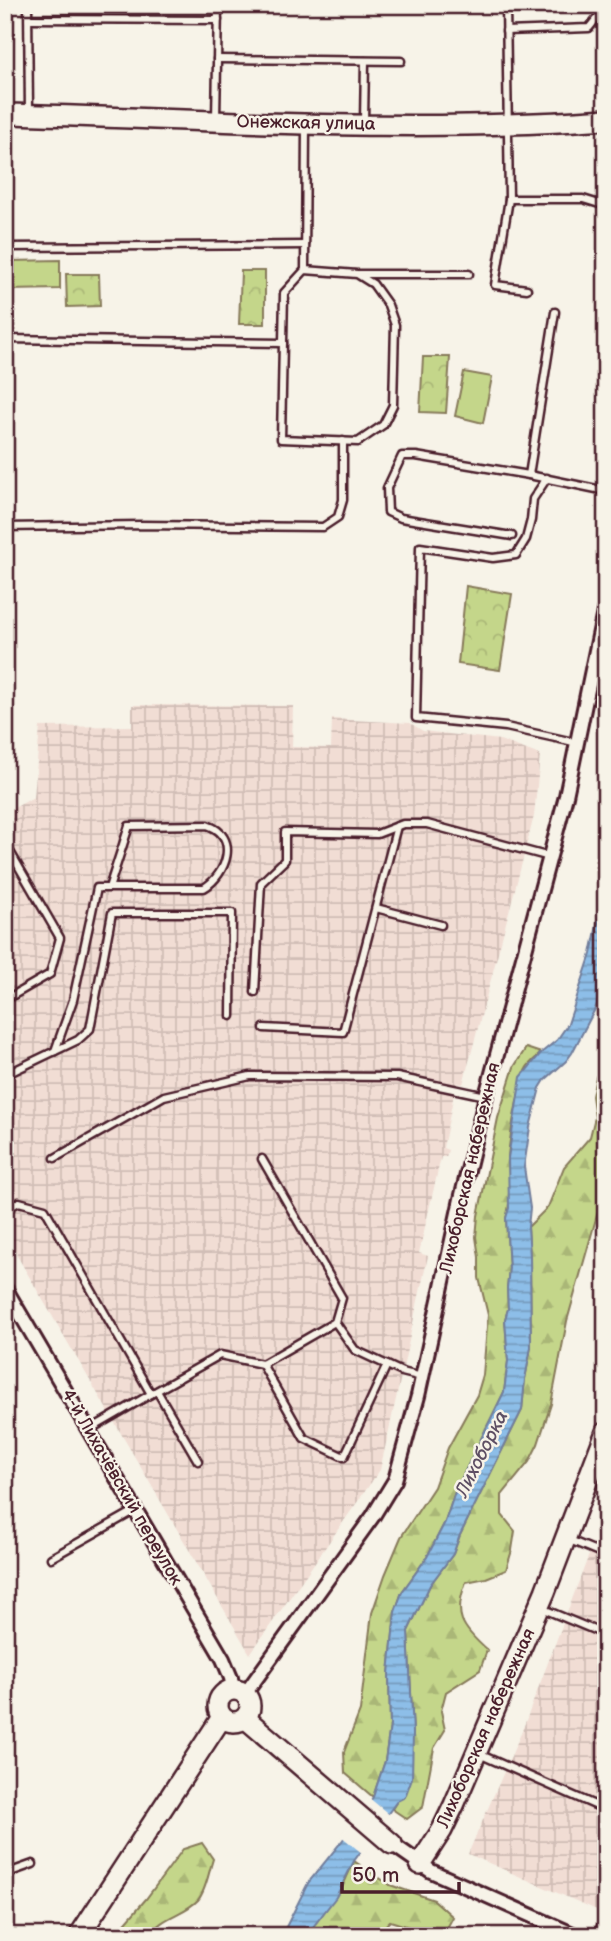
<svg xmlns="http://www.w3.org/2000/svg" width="611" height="1941" font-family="'Balsamiq Sans',sans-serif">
	<defs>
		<pattern id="industrial-grid" width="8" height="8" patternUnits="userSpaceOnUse" patternTransform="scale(1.75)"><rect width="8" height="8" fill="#f1ddd4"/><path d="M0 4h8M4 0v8" fill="none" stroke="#d0bdb6"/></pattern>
		<pattern id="forest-firs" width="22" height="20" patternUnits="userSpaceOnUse" patternTransform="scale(1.75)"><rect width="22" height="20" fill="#c4d68a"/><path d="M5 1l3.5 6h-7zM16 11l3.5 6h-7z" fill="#aab777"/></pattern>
		<pattern id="park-crowns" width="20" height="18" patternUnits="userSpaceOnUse" patternTransform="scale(1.75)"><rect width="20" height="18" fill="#c4d68a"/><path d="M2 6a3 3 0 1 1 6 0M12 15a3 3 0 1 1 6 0" fill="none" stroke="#aab777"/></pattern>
		<pattern id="water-rules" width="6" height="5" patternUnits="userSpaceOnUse" patternTransform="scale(1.75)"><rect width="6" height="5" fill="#8dbee8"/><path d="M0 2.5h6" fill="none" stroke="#759abc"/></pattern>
	</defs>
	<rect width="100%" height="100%" fill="#f7f3e8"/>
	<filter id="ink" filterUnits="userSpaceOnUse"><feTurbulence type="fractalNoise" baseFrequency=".0143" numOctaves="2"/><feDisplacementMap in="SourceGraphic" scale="14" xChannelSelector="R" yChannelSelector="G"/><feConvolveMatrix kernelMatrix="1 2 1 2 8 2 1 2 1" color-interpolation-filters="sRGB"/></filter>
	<g filter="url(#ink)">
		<g fill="url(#industrial-grid)">
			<path d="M132 705 293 706 292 747 331 748 332 719 410 723 423 731 500 740 540 755 534 816 523 859 463 1084 457 1083 455 1089 443 1148 448 1150 446 1157H441L419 1253 428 1256 380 1470 250 1654 16 1254 17 1253 5 1231V1094L9 1092 5 1085V813L34 797 40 727 132 726Z"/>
			<path d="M606 1510V1914L468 1854 522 1731Z"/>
		</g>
		<g fill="#c4d68a" stroke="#877a5a" stroke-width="2">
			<path d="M60 260V289L9 290V261Z"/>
			<path d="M464 372 492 377 483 423 455 416Z"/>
		</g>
		<g fill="url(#forest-firs)" stroke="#877a5a" stroke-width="2">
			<path d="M526 1048 541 1053C536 1058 529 1063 526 1069 520 1079 508 1146 508 1159 509 1178 512 1200 506 1218L509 1268 507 1288 508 1309 505 1319 508 1361 504 1392 455 1492 445 1522 427 1557 402 1592 395 1612 389 1674 390 1726 385 1761 373 1797 345 1773 344 1752 360 1711 372 1613 385 1575 401 1537 434 1487 448 1448 477 1395 483 1375 488 1315 479 1278V1257L476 1237 478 1216 498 1118 514 1067Z"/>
			<path d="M606 1056V1192L597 1215 567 1321 551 1404 538 1444 529 1462 502 1495V1515L515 1531 512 1550 506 1570 486 1578 466 1582C453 1615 461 1627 487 1650L480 1670 446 1692 441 1711 445 1730 434 1748 423 1807 407 1819 392 1809 397 1801 413 1733 408 1631 430 1585 453 1554 460 1535 522 1410 525 1379 531 1347 530 1257 528 1227 548 1207 564 1167 590 1137 595 1117 592 1096 596 1077Z"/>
			<path d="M202 1843 213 1859C209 1871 206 1891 198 1900 184 1915 159 1917 150 1936H114L146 1899 183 1849Z"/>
			<path d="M354 1861 390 1885 434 1900 453 1917 447 1928 428 1933 390 1921 375 1936H306L342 1888Z"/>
		</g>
		<g fill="url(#park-crowns)" stroke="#877a5a" stroke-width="2">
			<path d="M241 271H265V324H239Z"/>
			<path d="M66 274H99L100 306 67 307Z"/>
			<path d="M423 357H450L446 413 420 412Z"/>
			<path d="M466 586 512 594 500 670 458 664Z"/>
		</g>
		<path fill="url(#water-rules)" stroke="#727e9c" stroke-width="2" d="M606 882V980L595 1009 572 1053 566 1061 545 1080 540 1088 530 1127 524 1167 530 1208 528 1227 530 1257 531 1347 525 1379 522 1410 460 1535 453 1554 430 1585 408 1631 413 1733 412 1778 405 1797 397 1801 354 1861 336 1897 306 1936H279L285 1929 308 1883 342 1841 373 1797 385 1761 390 1726 389 1674 395 1612 402 1592 427 1557 445 1522 455 1492 504 1392 508 1361 505 1319 508 1309 507 1288 509 1268 506 1218 509 1208 508 1158 521 1077 541 1053 557 1040 568 1024 591 954Z"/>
		<path fill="#f7f3e8" d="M368 1797 391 1816 363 1854 341 1836Z"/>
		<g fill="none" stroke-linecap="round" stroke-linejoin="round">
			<defs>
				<g id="lane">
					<path d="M28 5 29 112"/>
					<path d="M506 5 509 199 495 285 527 289"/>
					<path d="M29 19 218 20"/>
					<path d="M506 31 589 28 601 13 603 5"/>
					<path d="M217 59 401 61"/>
					<path d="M216 119 218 5"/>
					<path d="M364 122 365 61"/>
					<path d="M509 199H583L606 206"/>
					<path d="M5 247 305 245"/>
					<path d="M305 270 357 274 373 284 388 305 395 325 393 405 383 425 358 442 281 439 284 293 305 270 306 126"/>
					<path d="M359 274H469"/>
					<path d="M555 312 529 475 606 491"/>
					<path d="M5 339 283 343"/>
					<path d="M547 478 533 499 531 520 526 539 516 555 493 558 420 547 416 718 506 727 578 743"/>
					<path d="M5 527 140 525 323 527 338 517 343 500V441"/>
					<path d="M512 536 401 518 388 512 387 488 402 456H416L529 475"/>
					<path d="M5 843 60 938 50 974 5 1000"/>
					<path d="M376 908 441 925"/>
					<path d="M255 992 261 883 285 860V832L377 834 403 824H427L550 857"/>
					<path d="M264 1028 343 1032 397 826"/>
					<path d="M55 1051 73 1000 97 888H204C227 874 240 836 207 825L129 826 109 888"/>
					<path d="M5 1075 78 1040 90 1029 112 913H232L231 1016"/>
					<path d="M55 1158 164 1096 250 1076 397 1077 486 1096"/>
					<path d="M5 1210 19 1202 45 1209 151 1394 89 1430"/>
					<path d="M335 1322 355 1350 402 1372 422 1377"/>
					<path d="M262 1364 304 1438 344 1457 387 1365"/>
					<path d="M157 1391 198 1461"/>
					<path d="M151 1394 220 1355 262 1364 335 1322 342 1298 262 1159"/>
					<path d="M567 1539 606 1555"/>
					<path d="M51 1558 136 1510"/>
					<path d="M541 1608 606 1635"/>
					<path d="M479 1754 606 1810"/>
					<path d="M5 1874 33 1864"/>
					<path d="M597 1936 606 1915"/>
				</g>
				<g id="street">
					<path d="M5 1288 223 1659 231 1678 233 1690"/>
					<path d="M245 1694 373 1516 395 1480 418 1396 461 1199 486 1096 566 796 606 602"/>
					<path d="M392 1844 431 1871 577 1936"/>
				</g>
				<g id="secondary">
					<path d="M5 114C205 119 406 134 606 119"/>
					<circle cx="234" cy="1706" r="16"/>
					<path d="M245 1718 392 1844"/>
					<path d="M420 1864 442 1830 454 1805 545 1592 606 1432"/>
					<path d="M79 1936 222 1717"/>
				</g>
			</defs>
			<use href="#lane" stroke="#4a1f2b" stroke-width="11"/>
			<use href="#street" stroke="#4a1f2b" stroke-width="18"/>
			<use href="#secondary" stroke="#4a1f2b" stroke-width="24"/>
			<use href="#lane" stroke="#f7f3e8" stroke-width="6"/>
			<use href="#street" stroke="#f7f3e8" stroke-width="12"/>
			<use href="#secondary" stroke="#f7f3e8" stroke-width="19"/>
		</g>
	</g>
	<g text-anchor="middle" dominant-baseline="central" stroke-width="5" stroke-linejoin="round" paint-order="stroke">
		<g font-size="18" fill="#4a1f2b" stroke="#f7f3e8">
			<text transform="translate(306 123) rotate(1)">Онежская улица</text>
			<text transform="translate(470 1168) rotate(-77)">Лихоборская набережная</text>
			<text transform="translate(122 1487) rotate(60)">4-й Лихачёвский переулок</text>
			<text transform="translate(486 1728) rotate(-66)">Лихоборская набережная</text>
		</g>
		<g font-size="19" font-style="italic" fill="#5e4f64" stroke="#f7f3e8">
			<text transform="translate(482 1454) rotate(-63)">Лихоборка</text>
		</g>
	</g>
	<rect width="611" height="1941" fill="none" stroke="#f7f3e8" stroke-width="28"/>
	<rect x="14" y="14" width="583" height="1913" fill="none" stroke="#4a1f2b" stroke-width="2.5" filter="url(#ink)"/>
	<path d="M342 1882v10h117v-10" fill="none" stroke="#4a1f2b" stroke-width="3.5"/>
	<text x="352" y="1882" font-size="21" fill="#4a1f2b" stroke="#f7f3e8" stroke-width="5" paint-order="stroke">50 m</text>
</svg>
